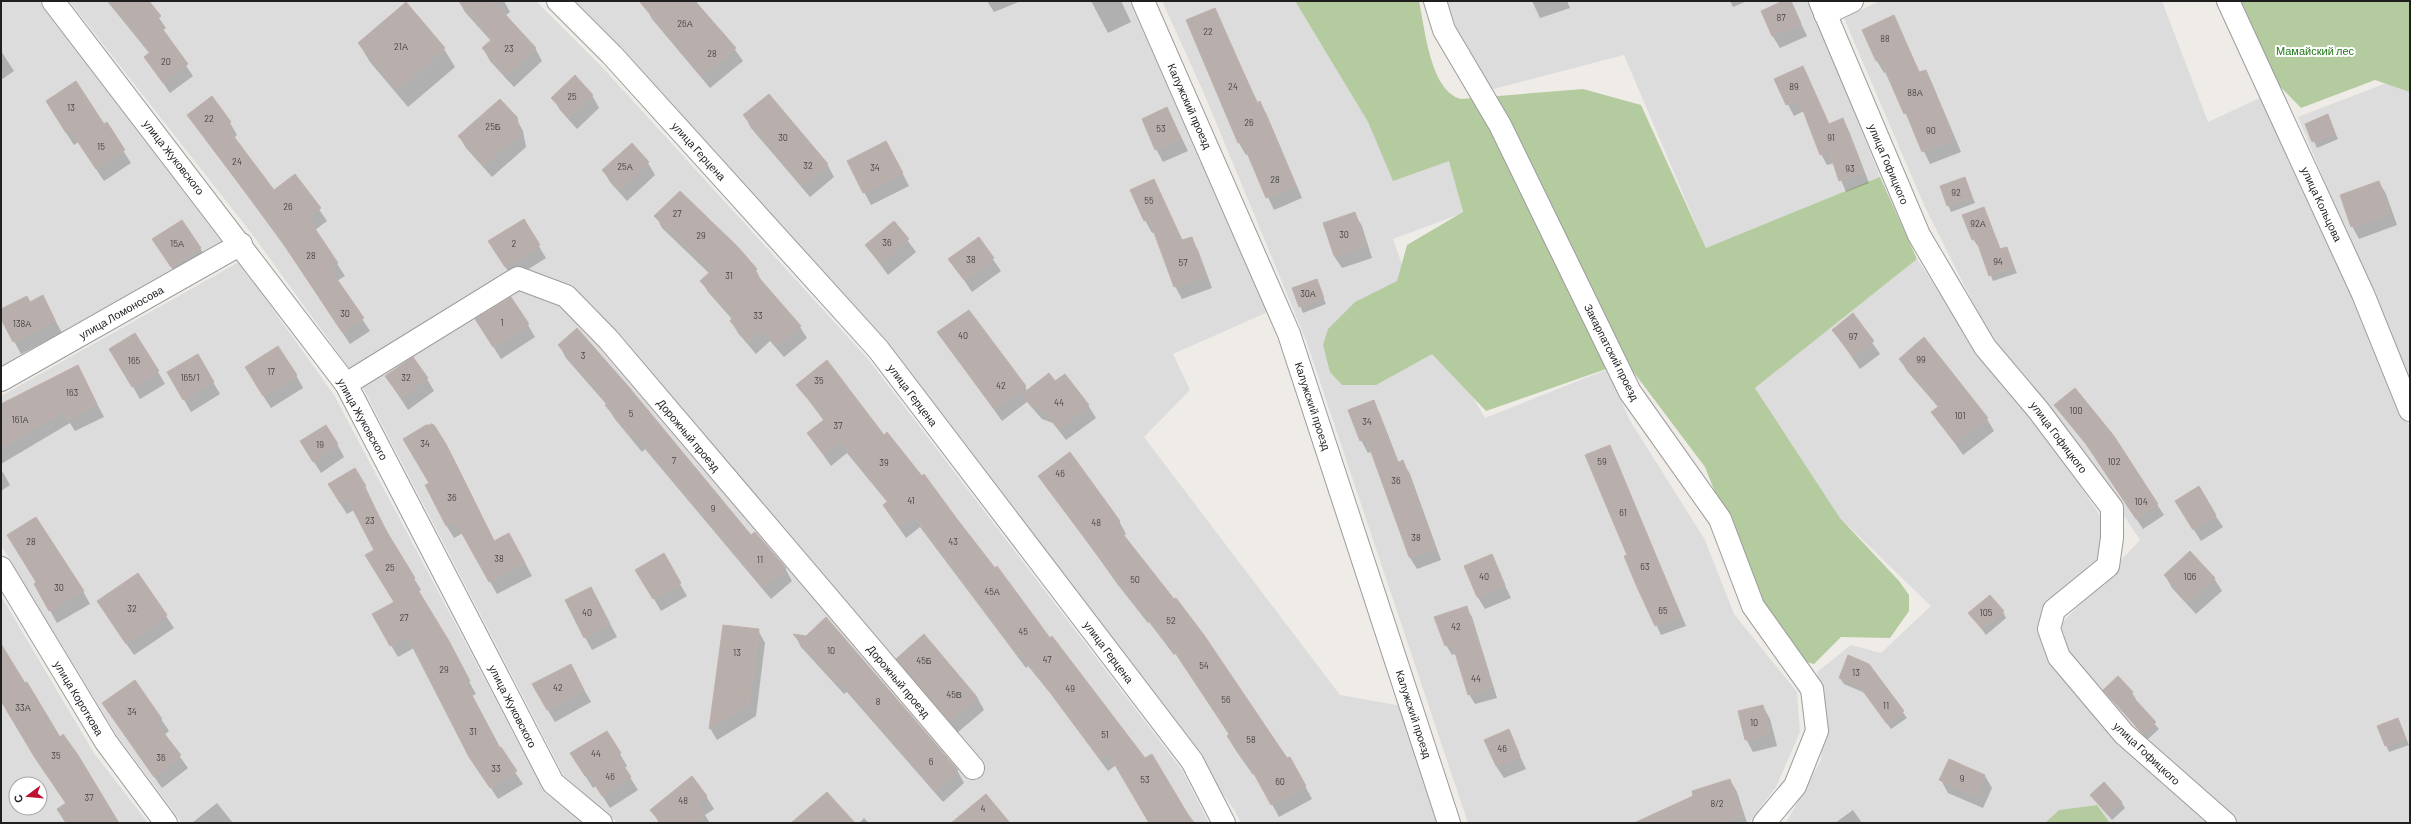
<svg xmlns="http://www.w3.org/2000/svg" width="2411" height="824" font-family="Barlow,sans-serif">
	<rect width="100%" height="100%" fill="#efebe7"/>
	<g fill="#dddcdd" fill-rule="evenodd">
		<path d="M1 1H39L222 242 1 366Z"/>
		<path d="M69 1H536L602 67 868 359 1182 770 1209 823H618L564 776 362 386 252 234Z"/>
		<path d="M572 1H1132L1268 312 1173 354 1190 390 1144 437 1340 695 1402 706 1440 823H1241L1235 811 1110 640Z"/>
		<path d="M1162 1H1295L1368 122 1393 180 1449 160 1463 213 1393 239 1410 287 1485 418 1608 369 1629 419 1705 540 1734 614 1797 692 1800 732 1776 787 1749 823H1468L1306 340 1203 91Z"/>
		<path d="M1447 1H1810L1880 177 1706 248 1624 55 1490 90 1454 23Z"/>
		<path d="M1880 1H2162L2208 122 2266 95 2367 320 2410 428V823H2239L2142 743 2069 658 2062 638V623L2140 540 2066 428 1986 329 1924 205 1844 18Z"/>
		<path d="M2410 74V390L2298 117Z"/>
		<path d="M1917 259 1980 353 2062 459 2101 517 2105 538 2100 557 2042 616 2040 631 2210 823H2110L2097 805 2059 810 2045 823H1786L1821 760 1824 709 1817 672 1851 645 1881 653 1931 606 1840 518 1755 388Z"/>
		<path d="M239 262 334 395 545 793 584 823H182L116 734 1 545V396Z"/>
		<path d="M1 596 94 753 148 823H1ZM16 784H40V808H16Z"/>
	</g>
	<g fill="#b4cb9f">
		<path d="M1295 1H1419C1425 28 1430 91 1461 99L1583 89 1641 105 1706 248 1880 177 1917 259 1755 388 1840 518 1899 581 1909 595V611L1890 638 1841 637 1814 664 1806 662 1761 608 1705 467 1626 362 1486 411 1432 354 1376 385H1342L1330 372 1323 345 1328 329 1355 302 1397 281 1407 245 1463 212 1449 161 1393 181 1368 122Z"/>
		<path d="M2241 1H2410V92L2375 80 2301 108 2274 80Z"/>
		<path d="M2097 805 2110 823H2045L2059 810Z"/>
	</g>
	<g fill="#0003">
		<path d="M107 1H147L166 28 162 31 193 76 170 93 145 57 150 54Z"/>
		<path d="M459 1H504L510 12 505 16 535 48 542 61 514 87 490 61 483 48 491 41 465 12Z"/>
		<path d="M651 1H695L720 33 722 31 743 61 710 88 652 19 645 6Z"/>
		<path d="M987 1H1021L994 12Z"/>
		<path d="M1091 1H1121L1131 22 1108 33Z"/>
		<path d="M1532 1H1567L1570 8 1540 18Z"/>
		<path d="M1730 1H1747L1733 7Z"/>
		<path d="M1786 1H1790L1807 36 1780 48 1772 35Z"/>
		<path d="M406 3 444 49 455 67 408 107 370 62 359 44Z"/>
		<path d="M1214 9 1258 103H1260L1267 115 1302 198 1274 210 1248 154 1246 155 1239 143 1188 21Z"/>
		<path d="M1893 16 1920 73 1925 71 1932 83 1961 152 1930 164 1886 72 1884 73 1877 61 1863 30Z"/>
		<path d="M1 51 14 71 1 80Z"/>
		<path d="M1808 78 1829 125 1843 120 1849 131 1869 183 1846 192 1834 163 1827 165 1821 154 1804 111 1794 116 1775 80Z"/>
		<path d="M592 95 599 108 577 129 560 110 553 98Z"/>
		<path d="M1167 108 1188 151 1163 162 1156 149Z"/>
		<path d="M54 114 104 125 106 124 131 163 104 181 78 142 74 145Z"/>
		<path d="M188 115 230 123 237 135 234 138 274 191 295 175 327 221 315 230 345 276 337 281 370 331 350 344 285 247Z"/>
		<path d="M744 115 827 164 834 177 810 197 751 128Z"/>
		<path d="M2328 116 2338 139 2317 148 2306 124Z"/>
		<path d="M516 118 523 131 526 147 492 177 466 148 459 136Z"/>
		<path d="M632 144 648 163 655 175 627 201 610 182 603 170Z"/>
		<path d="M893 155 909 186 871 205 848 162Z"/>
		<path d="M1965 178 1975 203 1951 212 1941 187Z"/>
		<path d="M1153 180 1182 241 1191 238 1198 250 1212 288 1182 299 1175 286 1155 232 1152 233 1145 220Z"/>
		<path d="M2379 182 2386 194 2397 225 2359 239 2352 226Z"/>
		<path d="M1984 208 2001 250 2006 248 2017 273 1993 281 1979 245H1977L1973 239Z"/>
		<path d="M1355 214 1362 226 1372 258 1342 268 1334 256Z"/>
		<path d="M656 216 756 270 762 282 800 327 807 338 784 357 770 341 756 354 738 333 731 321 732 319 708 292 702 281 710 274 662 228Z"/>
		<path d="M523 220 546 258 513 279 497 253Z"/>
		<path d="M894 222 916 252 888 275 866 245Z"/>
		<path d="M978 238 1001 271 972 292 950 259Z"/>
		<path d="M200 248 207 260 179 279 161 252Z"/>
		<path d="M1316 280 1326 304 1303 313 1293 288Z"/>
		<path d="M43 297 62 333 21 354 1 317V311L30 304Z"/>
		<path d="M1853 315 1880 354 1860 369 1833 330Z"/>
		<path d="M528 325 535 337 501 359 484 332Z"/>
		<path d="M939 333 1025 386 1027 391 1055 383 1088 405 1096 418 1066 440 1053 423 1042 419 1027 402 1002 421Z"/>
		<path d="M559 345 785 568 792 581 771 599 645 449 642 452 614 418 607 405 566 358Z"/>
		<path d="M111 349 158 372 165 384 140 399Z"/>
		<path d="M197 355 220 394 191 412 168 372Z"/>
		<path d="M1900 359 1987 419 1994 431 1963 455 1933 412 1939 408 1907 371Z"/>
		<path d="M77 366 104 417 75 431 70 423 1 464V405Z"/>
		<path d="M296 375 303 388 271 408 253 380Z"/>
		<path d="M386 376 427 379 434 391 408 410Z"/>
		<path d="M798 386 883 437 956 520 1195 823H1153L1116 765 1108 771 1050 693 1028 666 1026 668 920 527 906 538 884 506 888 503 847 453 831 466 808 433 824 421Z"/>
		<path d="M1373 402 1380 414 1399 463 1403 462 1410 474 1441 560 1417 569 1409 556 1372 451 1368 453 1361 440Z"/>
		<path d="M2056 405 2113 437 2164 515 2143 529 2094 455Z"/>
		<path d="M432 423 453 457 495 542 516 546 532 576 497 594 463 533 454 538 446 525 430 483 404 440Z"/>
		<path d="M337 444 344 457 321 473 309 454Z"/>
		<path d="M1610 446 1686 626 1661 635 1626 557 1628 556Z"/>
		<path d="M1 469 10 485 1 491Z"/>
		<path d="M1040 476 1119 521 1126 534 1123 536 1297 771 1312 799 1279 817 1255 773 1253 775 1235 749 1228 736 1230 735 1176 653 1174 655 1149 622 1148 623 1118 585Z"/>
		<path d="M365 486 391 541 421 590 418 592 476 694 472 696 500 750 523 784 498 799 470 756 414 648 398 657 373 615 395 602 375 550 354 510 347 514 336 497Z"/>
		<path d="M2184 514 2215 515 2223 527 2201 541Z"/>
		<path d="M663 555 687 596 661 611 637 570Z"/>
		<path d="M1491 556 1511 598 1485 609 1477 596Z"/>
		<path d="M138 574 174 628 134 655 98 602Z"/>
		<path d="M2165 575 2214 578 2222 591 2196 614 2172 588Z"/>
		<path d="M37 583 83 591 90 604 57 623 35 584Z"/>
		<path d="M591 588 617 637 592 650 585 637Z"/>
		<path d="M1466 607 1472 617 1497 698 1475 704 1469 694 1457 653 1452 655 1446 645Z"/>
		<path d="M2003 612 2006 618 1986 635 1970 613Z"/>
		<path d="M758 630 765 643 756 716 717 740 710 728Z"/>
		<path d="M795 635 957 770 964 783 943 802 847 692 844 694 801 647Z"/>
		<path d="M1 646 60 738 117 823H67L66 804 43 770 1 699Z"/>
		<path d="M898 659 977 697 984 710 957 733 905 671Z"/>
		<path d="M1869 665 1907 718 1891 729 1865 693 1844 684 1840 678Z"/>
		<path d="M577 677 591 702 555 722 547 709Z"/>
		<path d="M2118 678 2132 693 2136 699 2134 700 2159 729 2147 740 2105 690Z"/>
		<path d="M104 704 161 719 169 731 164 735 188 768 162 788Z"/>
		<path d="M1763 706 1770 719 1777 746 1753 752 1746 739Z"/>
		<path d="M2398 719 2409 745 2389 752 2378 726Z"/>
		<path d="M1508 731 1526 769 1504 778 1496 766Z"/>
		<path d="M607 732 627 766 624 768 638 790 610 808 596 786 593 788 579 766Z"/>
		<path d="M1985 776 1992 788 1983 808 1948 793 1941 780Z"/>
		<path d="M1730 780 1737 792 1747 823H1651Z"/>
		<path d="M2091 795 2121 802 2125 808 2112 820Z"/>
		<path d="M706 796 714 809 705 815 710 823H659L652 810Z"/>
		<path d="M217 803 233 823H192Z"/>
		<path d="M1853 810 1862 823H1835Z"/>
		<path d="M864 818 869 823H859Z"/>
	</g>
	<g fill="#b8afac" stroke="#c0b0aa">
		<path d="M109 1H149L161 16 156 20 188 64 163 83 144 57 150 52Z"/>
		<path d="M458 1H493L536 48 506 75 482 48 492 39Z"/>
		<path d="M639 1H695L736 48 702 76Z"/>
		<path d="M1783 1H1791L1801 23 1772 36 1761 11Z"/>
		<path d="M406 2 445 48 397 90 358 43Z"/>
		<path d="M1215 8 1257 103 1260 101 1296 186 1266 198 1242 141 1238 143 1186 20Z"/>
		<path d="M1894 15 1919 72 1926 70 1954 139 1922 152 1906 113 1904 114 1880 59 1876 61 1862 30Z"/>
		<path d="M1803 66 1829 124 1843 118 1863 172 1839 181 1829 151 1820 155 1799 100 1786 105 1774 79Z"/>
		<path d="M575 75 593 95 569 117 551 98Z"/>
		<path d="M76 81 104 124 107 122 125 150 96 169 70 130 66 133 46 101Z"/>
		<path d="M769 94 828 164 802 185 743 115Z"/>
		<path d="M212 96 231 122 226 126 274 190 295 174 321 208 308 218 338 263 330 269 364 318 342 332 277 234 187 115Z"/>
		<path d="M500 99 517 117 520 134 484 165 458 136Z"/>
		<path d="M1167 107 1181 138 1155 150 1142 119Z"/>
		<path d="M2328 114 2335 133 2312 142 2305 124Z"/>
		<path d="M886 141 903 173 863 193 847 161Z"/>
		<path d="M632 143 649 162 619 189 602 170Z"/>
		<path d="M1965 177 1972 197 1947 206 1940 186Z"/>
		<path d="M1154 179 1182 240 1192 237 1206 276 1174 287 1149 219 1144 221 1130 190Z"/>
		<path d="M2379 181 2390 213 2351 227 2340 195Z"/>
		<path d="M680 191 738 247 757 269 754 272 801 326 776 346 763 330 749 342 730 321 733 317 700 281 711 271 654 216Z"/>
		<path d="M1984 207 2000 249 2007 247 2014 267 1989 276 1976 239 1972 240 1962 215Z"/>
		<path d="M1355 212 1366 245 1334 256 1323 223Z"/>
		<path d="M524 219 540 245 505 267 488 241Z"/>
		<path d="M182 220 201 248 171 267 152 239Z"/>
		<path d="M894 221 909 239 880 263 865 245Z"/>
		<path d="M979 237 994 258 964 280 948 259Z"/>
		<path d="M1317 279 1324 298 1299 307 1292 288Z"/>
		<path d="M43 295 55 320 13 342 1 319V309L27 296 30 302Z"/>
		<path d="M511 297 529 324 493 347 475 319Z"/>
		<path d="M969 310 1026 386 994 409 937 332Z"/>
		<path d="M1853 313 1874 341 1853 357 1832 330Z"/>
		<path d="M577 328 628 386 751 535 755 532 786 568 763 587 637 437 634 440 605 405 608 403 558 345Z"/>
		<path d="M135 333 159 371 132 387 109 349Z"/>
		<path d="M1924 337 1988 418 1955 443 1931 412 1939 406 1899 359Z"/>
		<path d="M278 346 297 375 263 396 245 367Z"/>
		<path d="M198 354 214 382 183 400 167 372Z"/>
		<path d="M413 357 428 378 401 398 385 376Z"/>
		<path d="M827 360 884 435 887 432 922 476 924 474 957 519 995 568 997 566 1050 638 1052 636 1145 758 1152 754 1193 823H1149L1108 753 1100 759 1042 681 1020 654 1018 656 913 515 898 526 883 505 888 501 840 441 823 454 807 433 825 419 796 385Z"/>
		<path d="M78 365 97 404 67 419 63 411 1 448V404Z"/>
		<path d="M1049 373 1055 381 1065 374 1089 405 1058 429 1044 411 1034 407 1021 395Z"/>
		<path d="M2075 388 2114 436 2158 504 2136 519 2086 444 2054 405Z"/>
		<path d="M1374 400 1397 463 1403 460 1435 548 1409 557 1366 438 1360 441 1348 410Z"/>
		<path d="M326 425 338 444 313 462 300 441Z"/>
		<path d="M426 425H434L446 444 494 541 509 533 525 563 489 582 455 521 446 526 425 485 429 483 403 439Z"/>
		<path d="M1610 445 1681 616 1655 626 1637 587 1624 556 1627 555 1585 455Z"/>
		<path d="M1070 452 1120 521 1115 524 1174 599 1176 598 1204 635 1287 758 1290 757 1306 786 1271 805 1247 761 1245 763 1227 736 1229 734 1168 642 1166 643 1142 610 1140 611 1110 572 1038 476Z"/>
		<path d="M355 468 366 486 364 487 387 532 415 578 412 580 449 641 470 681 466 684 500 748 501 747 517 771 490 788 469 757 407 636 390 646 372 614 394 602 365 555 374 550 347 498 340 503 328 484Z"/>
		<path d="M2199 486 2216 515 2193 530 2175 501Z"/>
		<path d="M36 517 84 591 49 611 34 584 36 582 7 535Z"/>
		<path d="M2190 551 2215 578 2188 602 2164 575Z"/>
		<path d="M664 553 681 583 653 599 635 570Z"/>
		<path d="M1492 554 1505 585 1477 597 1464 566Z"/>
		<path d="M138 573 167 615 126 644 97 601Z"/>
		<path d="M591 587 610 624 584 638 565 600Z"/>
		<path d="M1990 595 2004 611 1982 629 1968 613Z"/>
		<path d="M1467 606 1492 688 1468 695 1452 643 1445 646 1434 617Z"/>
		<path d="M826 617 958 770 935 790 839 680 836 683 793 634 806 636Z"/>
		<path d="M723 625 759 629 749 703 709 729Z"/>
		<path d="M924 634 977 697 949 721 896 659Z"/>
		<path d="M1 644 25 683 27 682 60 737 63 734 78 755 119 823H66L57 809 66 803 35 758 1 701Z"/>
		<path d="M1848 655 1869 664 1904 711 1887 724 1860 687 1839 678Z"/>
		<path d="M571 664 584 690 547 710 532 684Z"/>
		<path d="M2118 676 2133 692 2131 695 2156 722 2143 734 2103 690Z"/>
		<path d="M135 680 162 719 156 723 181 755 154 777 102 703Z"/>
		<path d="M1763 705 1770 733 1745 740 1738 711Z"/>
		<path d="M2398 718 2406 739 2385 746 2377 726Z"/>
		<path d="M1509 729 1520 756 1496 766 1484 740Z"/>
		<path d="M607 731 621 753 617 755 631 777 602 796 588 774 585 776 570 753Z"/>
		<path d="M1949 759 1985 775 1976 796 1939 780Z"/>
		<path d="M692 776 707 796 697 804 706 814 695 823H661L650 810Z"/>
		<path d="M1730 779 1742 816 1719 823H1634L1693 796 1692 791Z"/>
		<path d="M2104 782 2122 802 2108 815 2090 795Z"/>
		<path d="M827 792 855 823H791Z"/>
		<path d="M986 794 1010 823H951Z"/>
	</g>
	<g fill="none" stroke-linecap="round" stroke-linejoin="round">
		<defs>
			<g id="minor">
				<path d="M53 1 346 384 553 783 601 823"/>
				<path d="M558 1 612 55 878 349 1192 761 1224 823"/>
				<path d="M1143 1 1289 334 1449 823"/>
				<path d="M1435 1 1444 30 1500 125 1630 392 1720 519 1753 606 1812 689 1817 731 1795 786 1764 823"/>
				<path d="M1820 1 1919 235 1985 347 2039 411 2112 508V538L2108 566 2054 610 2049 629 2059 657 2124 734 2225 823"/>
				<path d="M2228 1 2363 294 2410 410"/>
				<path d="M1825 14 1852 1"/>
				<path d="M1 380 241 244"/>
				<path d="M346 384 518 278 566 296 608 339 973 768"/>
				<path d="M1 568 106 742 166 823"/>
			</g>
		</defs>
		<use href="#minor" stroke="#9c9c9c" stroke-width="24"/>
		<use href="#minor" stroke="#fff" stroke-width="22"/>
	</g>
	<g text-anchor="middle" dominant-baseline="central" stroke-width="4" stroke-linejoin="round" paint-order="stroke">
		<g font-size="9" fill="#454342">
			<text x="1781" y="17">87</text>
			<text x="685" y="23">26А</text>
			<text x="1208" y="31">22</text>
			<text x="1885" y="38">88</text>
			<text x="401" y="46">21А</text>
			<text x="509" y="48">23</text>
			<text x="712" y="53">28</text>
			<text x="166" y="61">20</text>
			<text x="1233" y="86">24</text>
			<text x="1794" y="86">89</text>
			<text x="1915" y="92">88А</text>
			<text x="572" y="96">25</text>
			<text x="71" y="107">13</text>
			<text x="209" y="118">22</text>
			<text x="1249" y="122">26</text>
			<text x="493" y="126">25Б</text>
			<text x="1161" y="128">53</text>
			<text x="1931" y="130">90</text>
			<text x="783" y="137">30</text>
			<text x="1831" y="137">91</text>
			<text x="101" y="146">15</text>
			<text x="237" y="161">24</text>
			<text x="808" y="165">32</text>
			<text x="625" y="166">25А</text>
			<text x="875" y="167">34</text>
			<text x="1850" y="168">93</text>
			<text x="1275" y="179">28</text>
			<text x="1956" y="192">92</text>
			<text x="1149" y="200">55</text>
			<text x="288" y="206">26</text>
			<text x="677" y="213">27</text>
			<text x="1978" y="223">92А</text>
			<text x="1344" y="234">30</text>
			<text x="701" y="235">29</text>
			<text x="887" y="242">36</text>
			<text x="177" y="243">15А</text>
			<text x="514" y="243">2</text>
			<text x="311" y="255">28</text>
			<text x="971" y="259">38</text>
			<text x="1998" y="261">94</text>
			<text x="1183" y="262">57</text>
			<text x="729" y="275">31</text>
			<text x="1308" y="293">30А</text>
			<text x="345" y="313">30</text>
			<text x="758" y="315">33</text>
			<text x="502" y="322">1</text>
			<text x="22" y="323">138А</text>
			<text x="963" y="335">40</text>
			<text x="1853" y="336">97</text>
			<text x="583" y="355">3</text>
			<text x="1921" y="359">99</text>
			<text x="134" y="360">165</text>
			<text x="271" y="371">17</text>
			<text x="190" y="377">165/1</text>
			<text x="406" y="377">32</text>
			<text x="819" y="380">35</text>
			<text x="1001" y="385">42</text>
			<text x="72" y="392">163</text>
			<text x="1059" y="402">44</text>
			<text x="2076" y="410">100</text>
			<text x="631" y="413">5</text>
			<text x="1960" y="415">101</text>
			<text x="20" y="419">161А</text>
			<text x="1367" y="421">34</text>
			<text x="838" y="425">37</text>
			<text x="425" y="443">34</text>
			<text x="320" y="444">19</text>
			<text x="674" y="460">7</text>
			<text x="1602" y="461">59</text>
			<text x="2114" y="461">102</text>
			<text x="884" y="462">39</text>
			<text x="1060" y="473">46</text>
			<text x="1396" y="480">36</text>
			<text x="452" y="497">36</text>
			<text x="911" y="500">41</text>
			<text x="2141" y="501">104</text>
			<text x="713" y="508">9</text>
			<text x="1623" y="512">61</text>
			<text x="370" y="520">23</text>
			<text x="1096" y="522">48</text>
			<text x="1416" y="537">38</text>
			<text x="31" y="541">28</text>
			<text x="953" y="541">43</text>
			<text x="499" y="558">38</text>
			<text x="760" y="559">11</text>
			<text x="1645" y="566">63</text>
			<text x="390" y="567">25</text>
			<text x="1484" y="576">40</text>
			<text x="2190" y="576">106</text>
			<text x="1135" y="579">50</text>
			<text x="59" y="587">30</text>
			<text x="992" y="591">45А</text>
			<text x="132" y="608">32</text>
			<text x="1663" y="610">65</text>
			<text x="587" y="612">40</text>
			<text x="1986" y="612">105</text>
			<text x="404" y="617">27</text>
			<text x="1171" y="620">52</text>
			<text x="1456" y="626">42</text>
			<text x="1023" y="631">45</text>
			<text x="831" y="650">10</text>
			<text x="737" y="652">13</text>
			<text x="1047" y="659">47</text>
			<text x="924" y="660">45Б</text>
			<text x="1204" y="665">54</text>
			<text x="444" y="669">29</text>
			<text x="1856" y="672">13</text>
			<text x="1476" y="678">44</text>
			<text x="558" y="687">42</text>
			<text x="1070" y="688">49</text>
			<text x="954" y="694">45В</text>
			<text x="1226" y="699">56</text>
			<text x="878" y="701">8</text>
			<text x="1886" y="705">11</text>
			<text x="23" y="707">33А</text>
			<text x="132" y="711">34</text>
			<text x="1754" y="722">10</text>
			<text x="473" y="731">31</text>
			<text x="1105" y="734">51</text>
			<text x="1251" y="739">58</text>
			<text x="1502" y="748">46</text>
			<text x="596" y="753">44</text>
			<text x="56" y="755">35</text>
			<text x="161" y="757">36</text>
			<text x="931" y="761">6</text>
			<text x="496" y="768">33</text>
			<text x="610" y="776">46</text>
			<text x="1962" y="778">9</text>
			<text x="1145" y="779">53</text>
			<text x="1280" y="781">60</text>
			<text x="89" y="797">37</text>
			<text x="683" y="800">48</text>
			<text x="1717" y="803">8/2</text>
			<text x="983" y="808">4</text>
		</g>
		<g font-size="11" fill="#1f7615" stroke="#fff">
			<text x="2315" y="50">Мамайский лес</text>
		</g>
		<g font-size="11" fill="#1f1f1f" stroke="#fff">
			<text transform="translate(1190 106) rotate(66)">Калужский проезд</text>
			<text transform="translate(699 151) rotate(48)">улица Герцена</text>
			<text transform="translate(174 157) rotate(52)">улица Жуковского</text>
			<text transform="translate(1889 164) rotate(67)">улица Гофицкого</text>
			<text transform="translate(2322 204) rotate(65)">улица Кольцова</text>
			<text transform="translate(121 312) rotate(-30)">улица Ломоносова</text>
			<text transform="translate(1612 352) rotate(63)">Закарпатский проезд</text>
			<text transform="translate(913 395) rotate(53)">улица Герцена</text>
			<text transform="translate(1313 406) rotate(72)">Калужский проезд</text>
			<text transform="translate(363 419) rotate(61)">улица Жуковского</text>
			<text transform="translate(689 435) rotate(50)">Дорожный проезд</text>
			<text transform="translate(2059 437) rotate(53)">улица Гофицкого</text>
			<text transform="translate(1109 652) rotate(53)">улица Герцена</text>
			<text transform="translate(899 681) rotate(50)">Дорожный проезд</text>
			<text transform="translate(79 698) rotate(59)">улица Короткова</text>
			<text transform="translate(513 706) rotate(63)">улица Жуковского</text>
			<text transform="translate(1414 714) rotate(72)">Калужский проезд</text>
			<text transform="translate(2147 753) rotate(43)">улица Гофицкого</text>
		</g>
	</g>
	<rect width="2411" height="824" fill="none" stroke="#1f1f1f" stroke-width="4"/>
	<g transform="translate(28 796) rotate(254)"><circle r="19" fill="#ffffff" stroke="#a5a5a5"/>
	<path d="M0-3L7 15L0 10L-7 15Z" fill="#be1132"/>
	<text y="-6" font-size="11" font-weight="bold" text-anchor="middle" fill="#1f1f1f">С</text>
	</g>
</svg>
